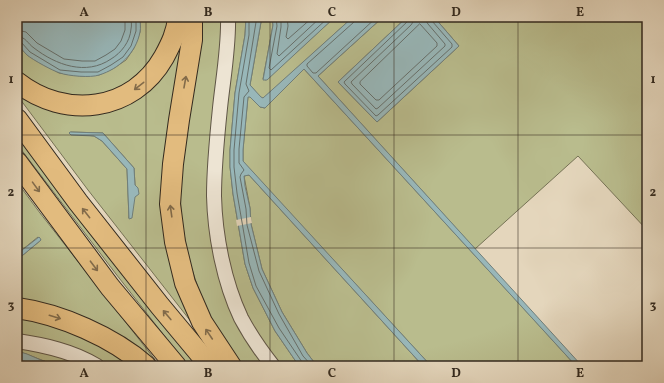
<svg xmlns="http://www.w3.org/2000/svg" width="664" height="383" font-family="Vollkorn,serif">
	<rect width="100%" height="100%" fill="#e4d6bc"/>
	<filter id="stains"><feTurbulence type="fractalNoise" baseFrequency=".005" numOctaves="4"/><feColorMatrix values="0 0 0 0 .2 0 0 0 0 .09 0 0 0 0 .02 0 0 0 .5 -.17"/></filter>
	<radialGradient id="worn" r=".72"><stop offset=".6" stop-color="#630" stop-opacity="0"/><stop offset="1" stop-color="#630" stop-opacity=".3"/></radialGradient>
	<g fill="#b9bc8d" stroke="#767356" fill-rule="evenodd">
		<path d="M140 17H171L166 38 138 78 108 94 68 97 35 84 17 70V44L27 55 59 73 81 76 99 75 114 68 126 60 134 48 140 32Z"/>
		<path d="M188 17 168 182 214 351 88 190 17 95V87L31 96 128 98ZM71 132 103 133 134 168 135 185 129 218 127 169 102 141 94 136 69 133Z"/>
		<path d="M201 17H225L214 237 268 366H241L211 322 202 300 188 257 181 216 180 177Z"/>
		<path d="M232 17H246L245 35 235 93 230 150V167L233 194 245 264 253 288 275 331 299 366H278L251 329 228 267 219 196Z"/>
		<path d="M260 17H272L273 25 263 79 266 80 335 17H353L264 98H261L250 85 261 22Z"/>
		<path d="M383 17H407L338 82 377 122 459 46 434 17H645L647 19V230L578 156 475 249 318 76Z"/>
		<path d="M304 69 546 333 576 366H431L245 164 243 161V150L248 96 250 97 260 107 265 108Z"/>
		<path d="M17 133 200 366H188L116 274 17 144Z"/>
		<path d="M249 175 423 366H317L307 353 282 312 262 269 251 224 250 208 244 176Z"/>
		<path d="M17 182 40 213 160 366H155L17 304V260L41 240 38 237 17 254Z"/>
		<path d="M17 316 59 325 137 366H105L95 360 17 337Z"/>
		<path d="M17 345 58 354 87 366C78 366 67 368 59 366 44 362 31 355 17 351Z"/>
	</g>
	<g fill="#98b7b9" stroke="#707f7b">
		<path d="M17 17H140C140 22 141 28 140 32 136 53 119 69 99 75 91 78 68 76 60 73 53 71 33 60 27 55 24 52 20 47 17 44Z"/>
		<path d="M246 17H260L261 22 250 85 261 97 263 98 353 17H383L318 76 582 366H576L304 69 265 108 260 107 250 97H248L243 150V161L431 366H423L249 175 244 176 245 186 250 208 251 224 262 269 282 312 307 353 317 366H299L275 331 253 288 245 264 233 194 230 167V150L235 93 245 35Z"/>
		<path d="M272 17H335L267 80H263L273 25Z"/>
		<path d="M407 17H434L459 46 377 122 338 82Z"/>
		<path d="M70 132 103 133 134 168 135 185 138 188 139 194 135 197 132 218 129 219 127 169 102 141 94 136 71 135 69 133Z"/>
		<path d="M39 237 40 238 41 240 17 260V254Z"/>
		<path d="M17 351 27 354 41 360 60 366H41L34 363 17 360Z"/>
	</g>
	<path fill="#e4d6bc" d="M251 217 252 223 237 226 236 220Z"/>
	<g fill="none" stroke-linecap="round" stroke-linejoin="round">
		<g stroke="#66706c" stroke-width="1">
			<path d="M249 17V35L239 93 234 150V167L237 193 249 263 256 286 279 328 302 362V366"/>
			<path d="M256 17V22L246 84 249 91 244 97 239 149V163L244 170 241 174 240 177 246 209 247 225 259 271 279 314 303 356 312 366"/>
			<path d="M276 17 277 26 269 68 271 70 329 17"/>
			<path d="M281 17V27L277 54 279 56 321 17"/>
			<path d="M287 17 288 26 286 37 288 39 313 17"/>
			<path d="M355 17 354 22 307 64V66L313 73H316L377 17"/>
			<path d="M409 17 408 21 344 82 345 84 376 116 378 115 452 47V44L432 21 431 17"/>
			<path d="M414 17 413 22 411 25 351 82 352 84 376 109 378 108 445 46V44L428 24 426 21V17"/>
			<path d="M420 24 437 43V46L379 100H376L360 84V82Z"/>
			<path d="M17 30 26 32 37 43 64 59 82 61H95L106 55 115 49 121 41 125 30V17"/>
			<path d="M17 36C26 37 28 44 34 48 56 65 86 76 111 59 121 53 130 42 131 29 132 25 131 21 131 17"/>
			<path d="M17 41 21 42 30 52 60 70 81 72H98L111 65 123 57 131 46 136 31V17"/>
		</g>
		<defs>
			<g id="minor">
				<path d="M228 17C229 46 223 79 220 108 217 137 214 167 214 196 215 236 224 282 241 318 250 335 261 351 273 366"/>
				<path d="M17 341C44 345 73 351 97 366"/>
			</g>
			<g id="highway">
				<path d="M192 17V40L179 120 173 164 170 204 175 242 185 283 202 322 231 366"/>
				<path d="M17 82C65 120 133 112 164 57 171 44 177 32 178 17"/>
				<path d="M17 119 78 202 160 306 210 366"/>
				<path d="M17 162 110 287 176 366"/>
				<path d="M17 308C60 314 113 337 146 366"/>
			</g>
		</defs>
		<use href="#minor" stroke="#5f5546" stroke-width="16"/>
		<use href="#highway" stroke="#332a1f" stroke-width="22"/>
		<use href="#minor" stroke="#ede4d3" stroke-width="14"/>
		<use href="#highway" stroke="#e2bb7e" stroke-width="20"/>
	</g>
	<defs><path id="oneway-shaft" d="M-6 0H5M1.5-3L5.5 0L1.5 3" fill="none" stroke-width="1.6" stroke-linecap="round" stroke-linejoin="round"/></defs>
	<g stroke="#826b4a">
		<use href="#oneway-shaft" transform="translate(185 82) rotate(-80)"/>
		<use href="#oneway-shaft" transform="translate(139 86) rotate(142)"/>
		<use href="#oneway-shaft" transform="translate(36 187) rotate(54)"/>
		<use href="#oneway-shaft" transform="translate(171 211) rotate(-98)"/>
		<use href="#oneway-shaft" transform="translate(86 213) rotate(-128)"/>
		<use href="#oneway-shaft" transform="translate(94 266) rotate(53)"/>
		<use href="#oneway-shaft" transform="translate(167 315) rotate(-130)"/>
		<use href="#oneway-shaft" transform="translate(55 317) rotate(17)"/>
		<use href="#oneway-shaft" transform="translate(209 334) rotate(-124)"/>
	</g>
	<path fill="none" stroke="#332a1f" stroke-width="1" stroke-opacity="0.55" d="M146 17V366M270 17V366M394 17V366M518 17V366M17 135H647M17 248H647"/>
	<rect width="664" height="383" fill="none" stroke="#e4d6bc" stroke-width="44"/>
	<rect x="22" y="22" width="620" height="339" fill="none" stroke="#332a1f" stroke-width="1.5"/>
	<g font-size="13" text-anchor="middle" font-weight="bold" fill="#332a1f">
		<text x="84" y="16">A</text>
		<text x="208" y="16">B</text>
		<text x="332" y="16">C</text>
		<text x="456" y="16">D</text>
		<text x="580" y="16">E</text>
		<text x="11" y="83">1</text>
		<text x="653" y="83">1</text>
		<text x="11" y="196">2</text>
		<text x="653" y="196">2</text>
		<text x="11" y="309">3</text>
		<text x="653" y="309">3</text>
		<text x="84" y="377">A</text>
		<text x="208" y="377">B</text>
		<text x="332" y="377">C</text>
		<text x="456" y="377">D</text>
		<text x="580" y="377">E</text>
	</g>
	<rect width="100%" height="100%" filter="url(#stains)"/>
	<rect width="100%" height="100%" fill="url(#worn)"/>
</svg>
